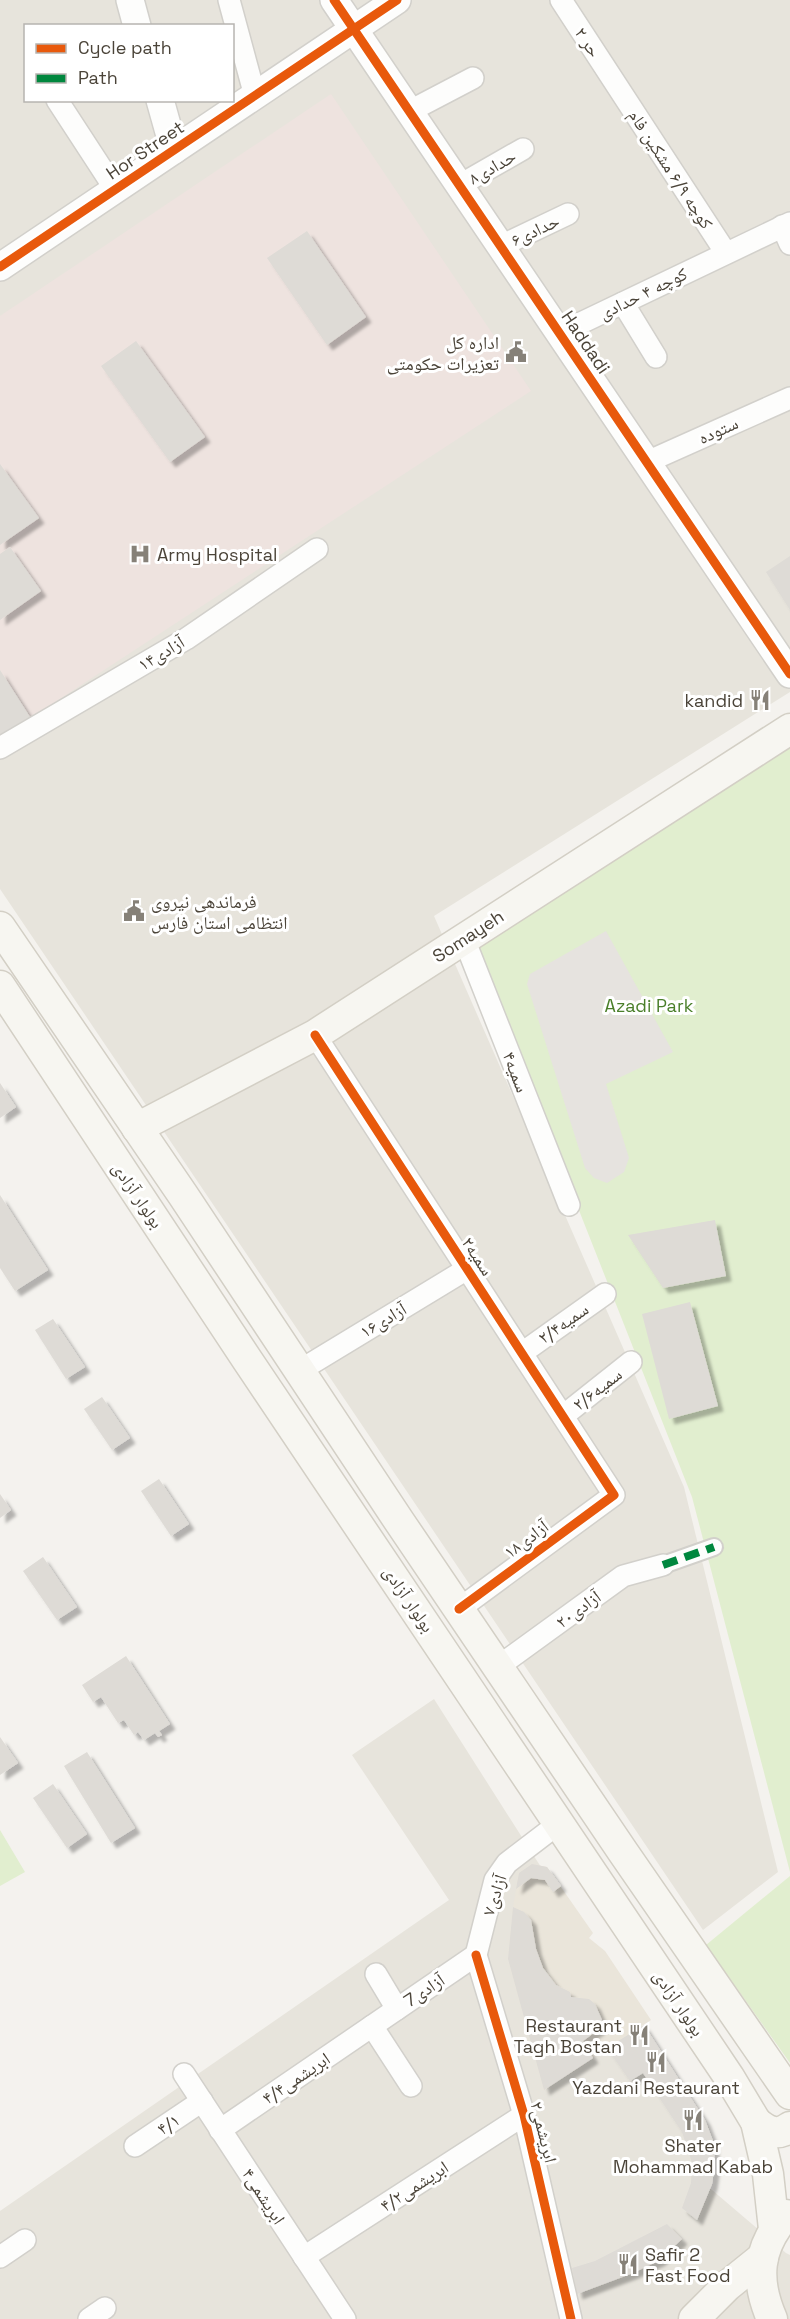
<svg xmlns="http://www.w3.org/2000/svg" width="790" height="2319" font-family="'Space Grotesk','Noto Naskh Arabic',sans-serif">
	<defs>
		<filter id="shadow"><feDropShadow dx="5.5" dy="5.5" stdDeviation="1.5" flood-color="#0004"/></filter>
	</defs>
	<rect width="100%" height="100%" fill="#f4f2ee"/>
	<g fill="#e7e4dc" fill-rule="evenodd">
		<path d="M0 0H790V692L434 916 684 1487 778 1872 703 1930 0 889ZM26 26H232V100H26Z"/>
		<path d="M434 1699 707 2128 705 2184 786 2253 790 2255V2319H0V2211L449 1900 352 1755Z"/>
	</g>
	<path fill="#eae5da" d="M532 1864 547 1867 593 1933 589 1938 605 1951 651 2020 544 2090 508 1959 513 1907 519 1873Z"/>
	<path fill="#eee3df" d="M331 94 531 391 0 738V316Z"/>
	<g fill="#e1eecf">
		<path d="M790 747V1872L692 1497 476 949Z"/>
		<path d="M0 1830 25 1872 0 1886Z"/>
		<path d="M790 1876V2063L706 1945Z"/>
	</g>
	<path fill="#e6e3df" d="M606 931 673 1052 606 1084 629 1158 624 1172 607 1183 594 1178 585 1168 527 984 530 974Z"/>
	<g fill="#dedbd6" filter="url(#shadow)">
		<path d="M307 231 366 317 327 345 267 258Z"/>
		<path d="M136 341 205 437 170 462 101 366Z"/>
		<path d="M0 464 39 518 0 545Z"/>
		<path d="M10 547 41 591 0 620V554Z"/>
		<path d="M790 556V610L766 572Z"/>
		<path d="M0 670 30 717 0 738Z"/>
		<path d="M0 1083 16 1107 0 1118Z"/>
		<path d="M0 1195 48 1270 15 1291 0 1268Z"/>
		<path d="M715 1220 726 1276 663 1288 628 1235Z"/>
		<path d="M690 1302 718 1406 669 1419 642 1314Z"/>
		<path d="M53 1319 85 1367 66 1379 35 1330Z"/>
		<path d="M102 1397 130 1438 112 1450 84 1409Z"/>
		<path d="M159 1479 189 1524 171 1536 141 1491Z"/>
		<path d="M0 1494 11 1510 0 1518Z"/>
		<path d="M43 1557 77 1607 57 1620 23 1571Z"/>
		<path d="M126 1656 170 1724 159 1731 162 1735 158 1737 155 1733 144 1740 138 1732 134 1735 124 1720 118 1723 101 1697 93 1702 82 1685Z"/>
		<path d="M0 1737 18 1763 0 1775Z"/>
		<path d="M87 1752 135 1828 111 1843 64 1766Z"/>
		<path d="M53 1784 87 1834 67 1848 33 1798Z"/>
		<path d="M532 1864 547 1867 561 1886 553 1892 545 1880 531 1878 516 1889 519 1873Z"/>
		<path d="M513 1907 524 1912 531 1920 536 1949 543 1968 556 1985 570 1992 571 1997 589 1999 595 2004 602 2020 599 2029 583 2041 593 2058 544 2090 508 1959Z"/>
		<path d="M644 2025 705 2120 713 2141 715 2164 712 2184 697 2220 682 2208 691 2183 692 2163 682 2132 643 2073 630 2081 607 2048Z"/>
		<path d="M667 2224 682 2239 660 2260 633 2273 577 2294 572 2268 595 2261Z"/>
	</g>
	<g fill="none" stroke-linecap="round" stroke-linejoin="round">
		<defs>
			<path id="pedestrian" d="M663 1565 714 1547"/>
			<g id="minor">
				<path d="M229 0 255 96"/>
				<path d="M561 0 726 253"/>
				<path d="M57 100 115 189"/>
				<path d="M410 111 473 78"/>
				<path d="M460 185 523 149"/>
				<path d="M782 226 790 244"/>
				<path d="M501 246 568 214"/>
				<path d="M623 303 656 357"/>
				<path d="M560 333 790 223"/>
				<path d="M647 462 790 398"/>
				<path d="M0 748 186 639 317 549"/>
				<path d="M464 939 569 1205"/>
				<path d="M315 1035 614 1495 459 1609"/>
				<path d="M522 1353 605 1294"/>
				<path d="M299 1371 467 1269"/>
				<path d="M563 1416 631 1362"/>
				<path d="M499 1666 623 1576 663 1565"/>
				<path d="M476 1955 524 2115 571 2319"/>
				<path d="M476 1955 495 1880 507 1863 558 1824"/>
				<path d="M376 1974 397 2009"/>
				<path d="M372 2026 411 2086"/>
				<path d="M184 2074 345 2319"/>
				<path d="M220 2130 476 1955"/>
				<path d="M135 2146 202 2101"/>
				<path d="M0 2257 25 2240"/>
				<path d="M304 2257 524 2115"/>
				<path d="M89 2319 105 2308"/>
			</g>
			<g id="tertiary">
				<path d="M130 0 137 26"/>
				<path d="M334 0 790 674"/>
				<path d="M160 100 174 150"/>
				<path d="M0 267 397 0"/>
			</g>
			<g id="secondary">
				<path d="M0 927 183 1195 399 1521 623 1852 790 2094"/>
				<path d="M0 986 248 1361 729 2077 756 2122 768 2174 774 2229"/>
				<path d="M137 1128 315 1035 790 729"/>
				<path d="M756 2122C767 2131 777 2137 790 2127"/>
				<path d="M694 2319 727 2286 763 2257"/>
				<path d="M772 2319C755 2280 757 2248 786 2215"/>
			</g>
		</defs>
		<use href="#pedestrian" stroke="#d2d0cb" stroke-width="20"/>
		<use href="#minor" stroke="#d2d0cb" stroke-width="24"/>
		<use href="#tertiary" stroke="#d2d0cb" stroke-width="30"/>
		<use href="#secondary" stroke="#d3cfc5" stroke-width="33"/>
		<use href="#pedestrian" stroke="#fdfdfc" stroke-width="16"/>
		<use href="#minor" stroke="#fdfdfc" stroke-width="21"/>
		<use href="#tertiary" stroke="#fdfdfc" stroke-width="27"/>
		<use href="#secondary" stroke="#f7f6f1" stroke-width="30"/>
		<path stroke="#00873e" stroke-width="8" stroke-dasharray="15 8" stroke-linecap="butt" d="M663 1565 714 1547"/>
		<defs>
			<g id="cycleway">
				<path d="M334 0 790 674"/>
				<path d="M0 267 397 0"/>
				<path d="M315 1035 614 1495 459 1609"/>
				<path d="M476 1955 524 2115 571 2319"/>
			</g>
		</defs>
		<use href="#cycleway" stroke="#fff" stroke-width="13"/>
		<use href="#cycleway" stroke="#e8590c" stroke-width="9"/>
	</g>
	<defs>
		<symbol id="civic-bare" viewBox="-9 -9 18 18"><path d="M-.6-6.5H3V-4.5H.6V-3L4-1V1h2V6H-6V1h2V-1L-.6-3ZM-1.2 2.5V6h2.4V2.5Z" fill="#868178" stroke="#fff" stroke-width="2.5" paint-order="stroke"/></symbol>
		<symbol id="hospital-bare" viewBox="-9 -9 18 18"><path d="M-5-5h3v3.5h4V-5h3V5h-3V1.5h-4V5h-3Z" fill="#868178" stroke="#fff" stroke-width="2.5" paint-order="stroke"/></symbol>
		<symbol id="restaurant-bare" viewBox="-9 -9 18 18"><path d="M-5-6h1v4h1v-4h1v4h1v-4h1v5L-1.5 .5V6h-2V.5L-5-1ZM5-6V6H3V1.5H1.5Q1.5-4 5-6Z" fill="#868178" stroke="#fff" stroke-width="2.5" paint-order="stroke"/></symbol>
	</defs>
	<g fill-rule="evenodd">
		<use href="#civic-bare" x="501" y="337" width="30" height="30"/>
		<use href="#hospital-bare" x="125" y="539" width="30" height="30"/>
		<use href="#restaurant-bare" x="745" y="685" width="30" height="30"/>
		<use href="#civic-bare" x="119" y="896" width="30" height="30"/>
		<use href="#restaurant-bare" x="624" y="2020" width="30" height="30"/>
		<use href="#restaurant-bare" x="641" y="2047" width="30" height="30"/>
		<use href="#restaurant-bare" x="678" y="2105" width="30" height="30"/>
		<use href="#restaurant-bare" x="613" y="2249" width="30" height="30"/>
	</g>
	<g text-anchor="middle" dominant-baseline="central" stroke-width="6" stroke-linejoin="round" paint-order="stroke">
		<g font-size="18" fill="#4b4439" stroke="#fff">
			<text transform="translate(588 42) rotate(57)">۲ حر</text>
			<text transform="translate(145 150) rotate(-34)">Hor Street</text>
			<text transform="translate(492 167) rotate(-30)">۸حدادی</text>
			<text transform="translate(671 169) rotate(57)">کوچه ۶/۹ مشکین فام</text>
			<text transform="translate(535 230) rotate(-25)">۶حدادی</text>
			<text transform="translate(643 293) rotate(-26)">کوچه ۴ حدادی</text>
			<text transform="translate(586 342) rotate(56)">Haddadi</text>
			<text transform="translate(718 430) rotate(-24)">ستوده</text>
			<text transform="translate(161 653) rotate(-31)">آزادی۱۴</text>
			<text transform="translate(468 936) rotate(-33)">Somayeh</text>
			<text transform="translate(516 1072) rotate(69)">سمیه۴</text>
			<text transform="translate(138 1195) rotate(56)">بولوار آزادی</text>
			<text transform="translate(478 1256) rotate(57)">۲سمیه</text>
			<text transform="translate(383 1320) rotate(-31)">آزادی۱۶</text>
			<text transform="translate(563 1323) rotate(-35)">سمیه۲/۴</text>
			<text transform="translate(597 1389) rotate(-38)">سمیه۲/۶</text>
			<text transform="translate(526 1539) rotate(-37)">آزادی۱۸</text>
			<text transform="translate(409 1599) rotate(56)">بولوار آزادی</text>
			<text transform="translate(578 1609) rotate(-36)">آزادی۲۰</text>
			<text transform="translate(494 1895) rotate(-71)">آزادی۷</text>
			<text transform="translate(424 1990) rotate(-34)">7آزادی</text>
			<text transform="translate(679 2003) rotate(56)">بولوار آزادی</text>
			<text transform="translate(296 2078) rotate(-34)">ابریشمی۴/۴</text>
			<text transform="translate(168 2124) rotate(-34)">۴/۱</text>
			<text transform="translate(544 2132) rotate(76)">ابریشمی۲</text>
			<text transform="translate(414 2186) rotate(-33)">ابریشمی۴/۲</text>
			<text transform="translate(264 2196) rotate(57)">ابریشمی۴</text>
		</g>
		<g font-size="18" fill="#4b4439" stroke="#fff" text-anchor="end">
			<text x="499" y="342">اداره کل<tspan x="499" dy="21">تعزیرات حکومتی</tspan></text>
			<text x="157" y="554" text-anchor="start">Army Hospital</text>
			<text x="743" y="700">kandid</text>
			<text x="151" y="901" text-anchor="start">فرماندهی نیروی<tspan x="151" dy="21">انتظامی استان فارس</tspan></text>
			<text x="622" y="2025">Restaurant<tspan x="622" dy="21">Tagh Bostan</tspan></text>
			<text x="656" y="2087" text-anchor="middle">Yazdani Restaurant</text>
			<text x="693" y="2145" text-anchor="middle">Shater<tspan x="693" dy="21">Mohammad Kabab</tspan></text>
			<text x="645" y="2254" text-anchor="start">Safir 2<tspan x="645" dy="21">Fast Food</tspan></text>
		</g>
		<g font-size="18" fill="#4a7f2a" stroke="#fff">
			<text x="649" y="1005">Azadi Park</text>
		</g>
	</g>
	<rect x="24" y="24" width="210" height="78" fill="#ffffff" stroke="#b7b4b0" stroke-width="1.5"/>
	<rect x="36" y="44" width="30" height="9" fill="#e8590c" stroke="#b7b4b0" stroke-width="1.5"/>
	<text x="78" y="54" font-size="18" fill="#4b4439">Cycle path</text>
	<rect x="36" y="74" width="30" height="9" fill="#00873e" stroke="#b7b4b0" stroke-width="1.5"/>
	<text x="78" y="84" font-size="18" fill="#4b4439">Path</text>
</svg>
